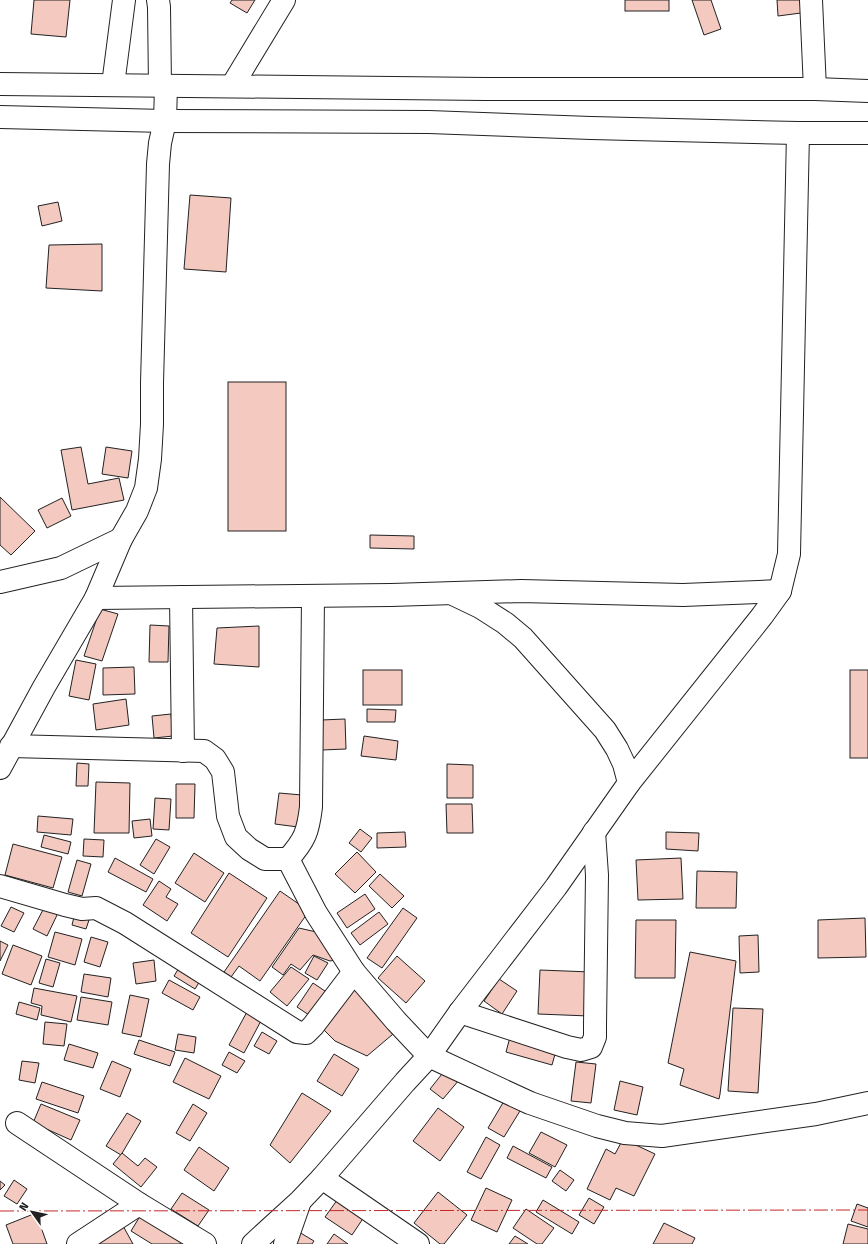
<svg xmlns="http://www.w3.org/2000/svg" width="868" height="1244" font-family="'Fira Sans',sans-serif">
	<rect width="100%" height="100%" fill="#fff"/>
	<g fill="#f3c9c0" stroke="#222">
		<path d="M34 0H70L66 37 31 34Z"/>
		<path d="M232 0H255L247 13 230 3Z"/>
		<rect x="625" y="0" width="44" height="11"/>
		<path d="M692 0H711L721 29 704 35Z"/>
		<path d="M777 0H800L801 13 778 16Z"/>
		<path d="M190 195 231 198 226 272 184 269Z"/>
		<path d="M58 202 62 221 42 226 38 206Z"/>
		<path d="M102 244V291L46 288 49 245Z"/>
		<rect x="228" y="382" width="58" height="149"/>
		<path d="M81 447 88 484 119 478 124 500 72 510 61 450Z"/>
		<path d="M106 447 132 451 128 478 102 474Z"/>
		<path d="M0 497 35 531 11 555 0 545Z"/>
		<path d="M62 498 71 516 47 528 38 510Z"/>
		<path d="M370 535 414 536V549L370 548Z"/>
		<path d="M100 609 118 614 102 661 84 656Z"/>
		<path d="M150 625 169 626 168 662H149Z"/>
		<path d="M259 626V667L214 664 217 628Z"/>
		<path d="M76 660 96 664 89 700 69 696Z"/>
		<path d="M134 667 135 694 103 695V668Z"/>
		<rect x="363" y="670" width="39" height="35"/>
		<rect x="850" y="670" width="18" height="88"/>
		<path d="M126 699 129 725 96 730 93 704Z"/>
		<path d="M367 709 396 710 395 722H367Z"/>
		<path d="M171 714 173 736 154 738 152 716Z"/>
		<path d="M345 719 346 749 322 750 321 720Z"/>
		<path d="M364 736 398 741 396 760 361 756Z"/>
		<path d="M77 763 89 764 88 786H76Z"/>
		<path d="M447 764 473 765V798H447Z"/>
		<path d="M96 782 130 783 129 833H94Z"/>
		<path d="M176 784H195L194 818H176Z"/>
		<path d="M279 793 302 795 298 827 275 824Z"/>
		<path d="M155 798 171 799 169 830 153 829Z"/>
		<path d="M446 804H472L473 833H447Z"/>
		<path d="M38 816 73 819 71 835 37 832Z"/>
		<path d="M150 819 152 836 134 838 132 821Z"/>
		<path d="M360 829 372 838 361 852 349 843Z"/>
		<path d="M405 832 406 847 377 848V833Z"/>
		<path d="M666 832 699 833 698 851 666 849Z"/>
		<path d="M44 835 71 842 68 854 41 847Z"/>
		<path d="M84 839 104 840 103 857 83 856Z"/>
		<path d="M156 839 170 847 154 874 140 865Z"/>
		<path d="M13 844 62 857 53 888 5 875Z"/>
		<path d="M357 852 376 872 355 893 335 874Z"/>
		<path d="M194 853 224 873 205 902 175 883Z"/>
		<path d="M115 858 153 879 146 892 108 872Z"/>
		<path d="M681 858 683 899 638 900 636 860Z"/>
		<path d="M77 860 91 864 82 896 68 892Z"/>
		<path d="M697 871 737 872 736 908H696Z"/>
		<path d="M229 873 267 898 228 957 191 933Z"/>
		<path d="M380 874 404 896 392 908 369 886Z"/>
		<path d="M159 881 171 889 166 897 178 904 167 921 143 905Z"/>
		<path d="M280 891 309 911 260 981 239 966 231 977 224 972Z"/>
		<path d="M365 894 375 909 347 928 337 913Z"/>
		<path d="M45 906 58 913 47 936 33 929Z"/>
		<path d="M11 907 24 913 14 932 1 926Z"/>
		<path d="M403 908 417 918 382 968 367 958Z"/>
		<path d="M379 912 388 924 360 945 351 933Z"/>
		<path d="M75 913 90 917 86 929 72 925Z"/>
		<path d="M865 918 866 957 818 958V920Z"/>
		<path d="M636 920H676L675 978H635Z"/>
		<path d="M299 928 325 934 342 959 330 961 313 955 300 970 291 964 283 975 272 967Z"/>
		<path d="M55 932 82 939 75 965 48 957Z"/>
		<path d="M758 935 759 972 740 973 739 936Z"/>
		<path d="M91 937 108 942 100 967 84 962Z"/>
		<path d="M0 941 8 945 0 961Z"/>
		<path d="M13 945 42 956 31 985 2 974Z"/>
		<path d="M690 952 736 961 720 1094 719 1099 680 1085 684 1069 668 1063Z"/>
		<path d="M314 956 328 963 317 980 305 973Z"/>
		<path d="M397 956 425 981 406 1003 378 978Z"/>
		<path d="M46 959 60 963 53 987 39 983Z"/>
		<path d="M154 960 156 981 136 984 133 963Z"/>
		<path d="M182 963 203 976 195 989 174 976Z"/>
		<path d="M291 967 309 979 287 1006 270 992Z"/>
		<path d="M540 970 591 972 589 1016 538 1014Z"/>
		<path d="M84 974 111 978 108 997 81 992Z"/>
		<path d="M499 979 517 991 502 1014 484 1001Z"/>
		<path d="M169 980 200 997 193 1010 162 993Z"/>
		<path d="M360 980 399 1029 367 1056 335 1041 319 1025Z"/>
		<path d="M313 983 328 993 312 1017 297 1007Z"/>
		<path d="M34 988 77 996 71 1022 41 1015 42 1006 31 1003Z"/>
		<path d="M130 995 149 999 141 1037 122 1033Z"/>
		<path d="M81 997 112 1002 108 1025 77 1020Z"/>
		<path d="M19 1002 40 1008 37 1020 16 1014Z"/>
		<path d="M733 1008 763 1009 758 1093 728 1091Z"/>
		<path d="M248 1010 263 1017 244 1053 229 1045Z"/>
		<path d="M45 1022 67 1024 64 1046 43 1044Z"/>
		<path d="M513 1026 559 1040 552 1065 506 1052Z"/>
		<path d="M262 1032 277 1041 269 1054 254 1046Z"/>
		<path d="M178 1034 196 1037 194 1053 175 1050Z"/>
		<path d="M139 1040 175 1052 170 1066 134 1054Z"/>
		<path d="M69 1044 98 1053 93 1068 64 1060Z"/>
		<path d="M229 1052 245 1061 237 1073 222 1065Z"/>
		<path d="M334 1054 359 1069 342 1096 317 1081Z"/>
		<path d="M185 1058 221 1076 209 1099 173 1082Z"/>
		<path d="M22 1061 39 1063 35 1083 19 1080Z"/>
		<path d="M112 1061 131 1069 120 1097 100 1089Z"/>
		<path d="M576 1062 596 1064 591 1103 571 1101Z"/>
		<path d="M446 1069 459 1080 443 1099 430 1089Z"/>
		<path d="M620 1081 643 1087 637 1115 614 1110Z"/>
		<path d="M42 1082 84 1096 78 1113 36 1099Z"/>
		<path d="M302 1093 331 1111 290 1163 270 1145Z"/>
		<path d="M507 1096 523 1106 504 1137 488 1128Z"/>
		<path d="M41 1104 80 1120 71 1140 33 1123Z"/>
		<path d="M193 1104 207 1113 190 1141 176 1133Z"/>
		<path d="M438 1108 464 1127 440 1161 413 1141Z"/>
		<path d="M127 1113 141 1121 121 1155 106 1146Z"/>
		<path d="M541 1132 567 1145 555 1167 529 1153Z"/>
		<path d="M486 1137 500 1145 481 1179 467 1172Z"/>
		<path d="M623 1139 655 1154 634 1196 616 1188 610 1200 587 1189 606 1149 615 1154Z"/>
		<path d="M513 1146 552 1167 546 1178 507 1158Z"/>
		<path d="M199 1147 229 1168 214 1191 184 1170Z"/>
		<path d="M122 1153 138 1166 145 1158 157 1167 141 1187 113 1164Z"/>
		<path d="M560 1170 574 1180 566 1191 552 1181Z"/>
		<path d="M14 1180 27 1189 17 1204 4 1196Z"/>
		<path d="M0 1181 5 1185 0 1190Z"/>
		<path d="M486 1188 512 1200 497 1232 471 1220Z"/>
		<path d="M438 1192 467 1215 444 1244H440L414 1223Z"/>
		<path d="M182 1193 209 1210 198 1226 171 1209Z"/>
		<path d="M340 1196 366 1214 352 1235 325 1217Z"/>
		<path d="M589 1198 604 1207 594 1224 579 1215Z"/>
		<path d="M543 1200 579 1222 572 1234 536 1212Z"/>
		<path d="M857 1204 868 1208V1227L851 1221Z"/>
		<path d="M526 1209 554 1228 542 1244H537L513 1228Z"/>
		<path d="M36 1213 47 1244H13L6 1225Z"/>
		<path d="M142 1213 184 1237 180 1244H152L131 1231Z"/>
		<path d="M664 1223 695 1238 692 1244H653Z"/>
		<path d="M122 1224 133 1244H86Z"/>
		<path d="M848 1224 868 1229V1244H843Z"/>
		<path d="M299 1232 314 1241 312 1244H291Z"/>
		<path d="M334 1234 348 1244H327Z"/>
		<path d="M515 1236 528 1244H509Z"/>
	</g>
	<g fill="none" stroke-linecap="round" stroke-linejoin="round">
		<defs>
			<g id="minor">
				<path d="M158 0 159 7 160 86"/>
				<path d="M811 0 815 89"/>
				<path d="M113 85 124 0"/>
				<path d="M232 86 284 0"/>
				<path d="M0 582 61 568 121 539"/>
				<path d="M455 595 480 607 505 623 523 638 605 730 617 749 624 764 629 783"/>
				<path d="M181 597 183 751"/>
				<path d="M96 598 391 595 521 591 683 595 780 591"/>
				<path d="M11 746 204 751 215 759 223 772 228 816 236 837 249 849 265 859H288C305 840 308 832 311 807L313 596"/>
				<path d="M0 768 44 687 96 598 121 539 137 511 146 488 150 459 152 424V383L158 164 160 143 165 121 166 86"/>
				<path d="M288 859 316 913 354 972 396 1021 429 1056 530 1103 597 1126 625 1133 662 1136 816 1114 868 1103"/>
				<path d="M0 886 65 905 82 909 96 908 125 923 297 1032 306 1033 313 1026 354 972"/>
				<path d="M460 1012 567 1047 581 1050 591 1047 595 1037V1025L597 875 594 832"/>
				<path d="M17 1123 139 1204 205 1244"/>
				<path d="M322 1178 418 1244"/>
				<path d="M78 1244 139 1204"/>
				<path d="M253 1244 300 1201 322 1178 405 1082 429 1056 460 1012 556 887 629 783 762 616 780 591 789 554 798 133"/>
				<path d="M285 1244 299 1204"/>
			</g>
			<g id="primary">
				<path d="M0 84 486 89H815L868 91"/>
				<path d="M0 117 165 121 429 122 591 128 798 133H868"/>
			</g>
		</defs>
		<use href="#minor" stroke="#222" stroke-width="24"/>
		<use href="#primary" stroke="#222" stroke-width="24"/>
		<use href="#minor" stroke="#fff" stroke-width="22"/>
		<use href="#primary" stroke="#fff" stroke-width="22"/>
		<path stroke="#c62828" stroke-width="1" stroke-dasharray="14 3 2 3" stroke-linecap="butt" d="M0 1211 868 1210"/>
	</g>
	<g transform="translate(32 1212) rotate(303)" stroke="#ffffff" stroke-width="3" paint-order="stroke">
	<path d="M0-3L7 15L0 10L-7 15Z" fill="#222222"/>
	<text y="-6" font-size="11" font-weight="bold" text-anchor="middle" fill="#222222">N</text>
	</g>
</svg>
